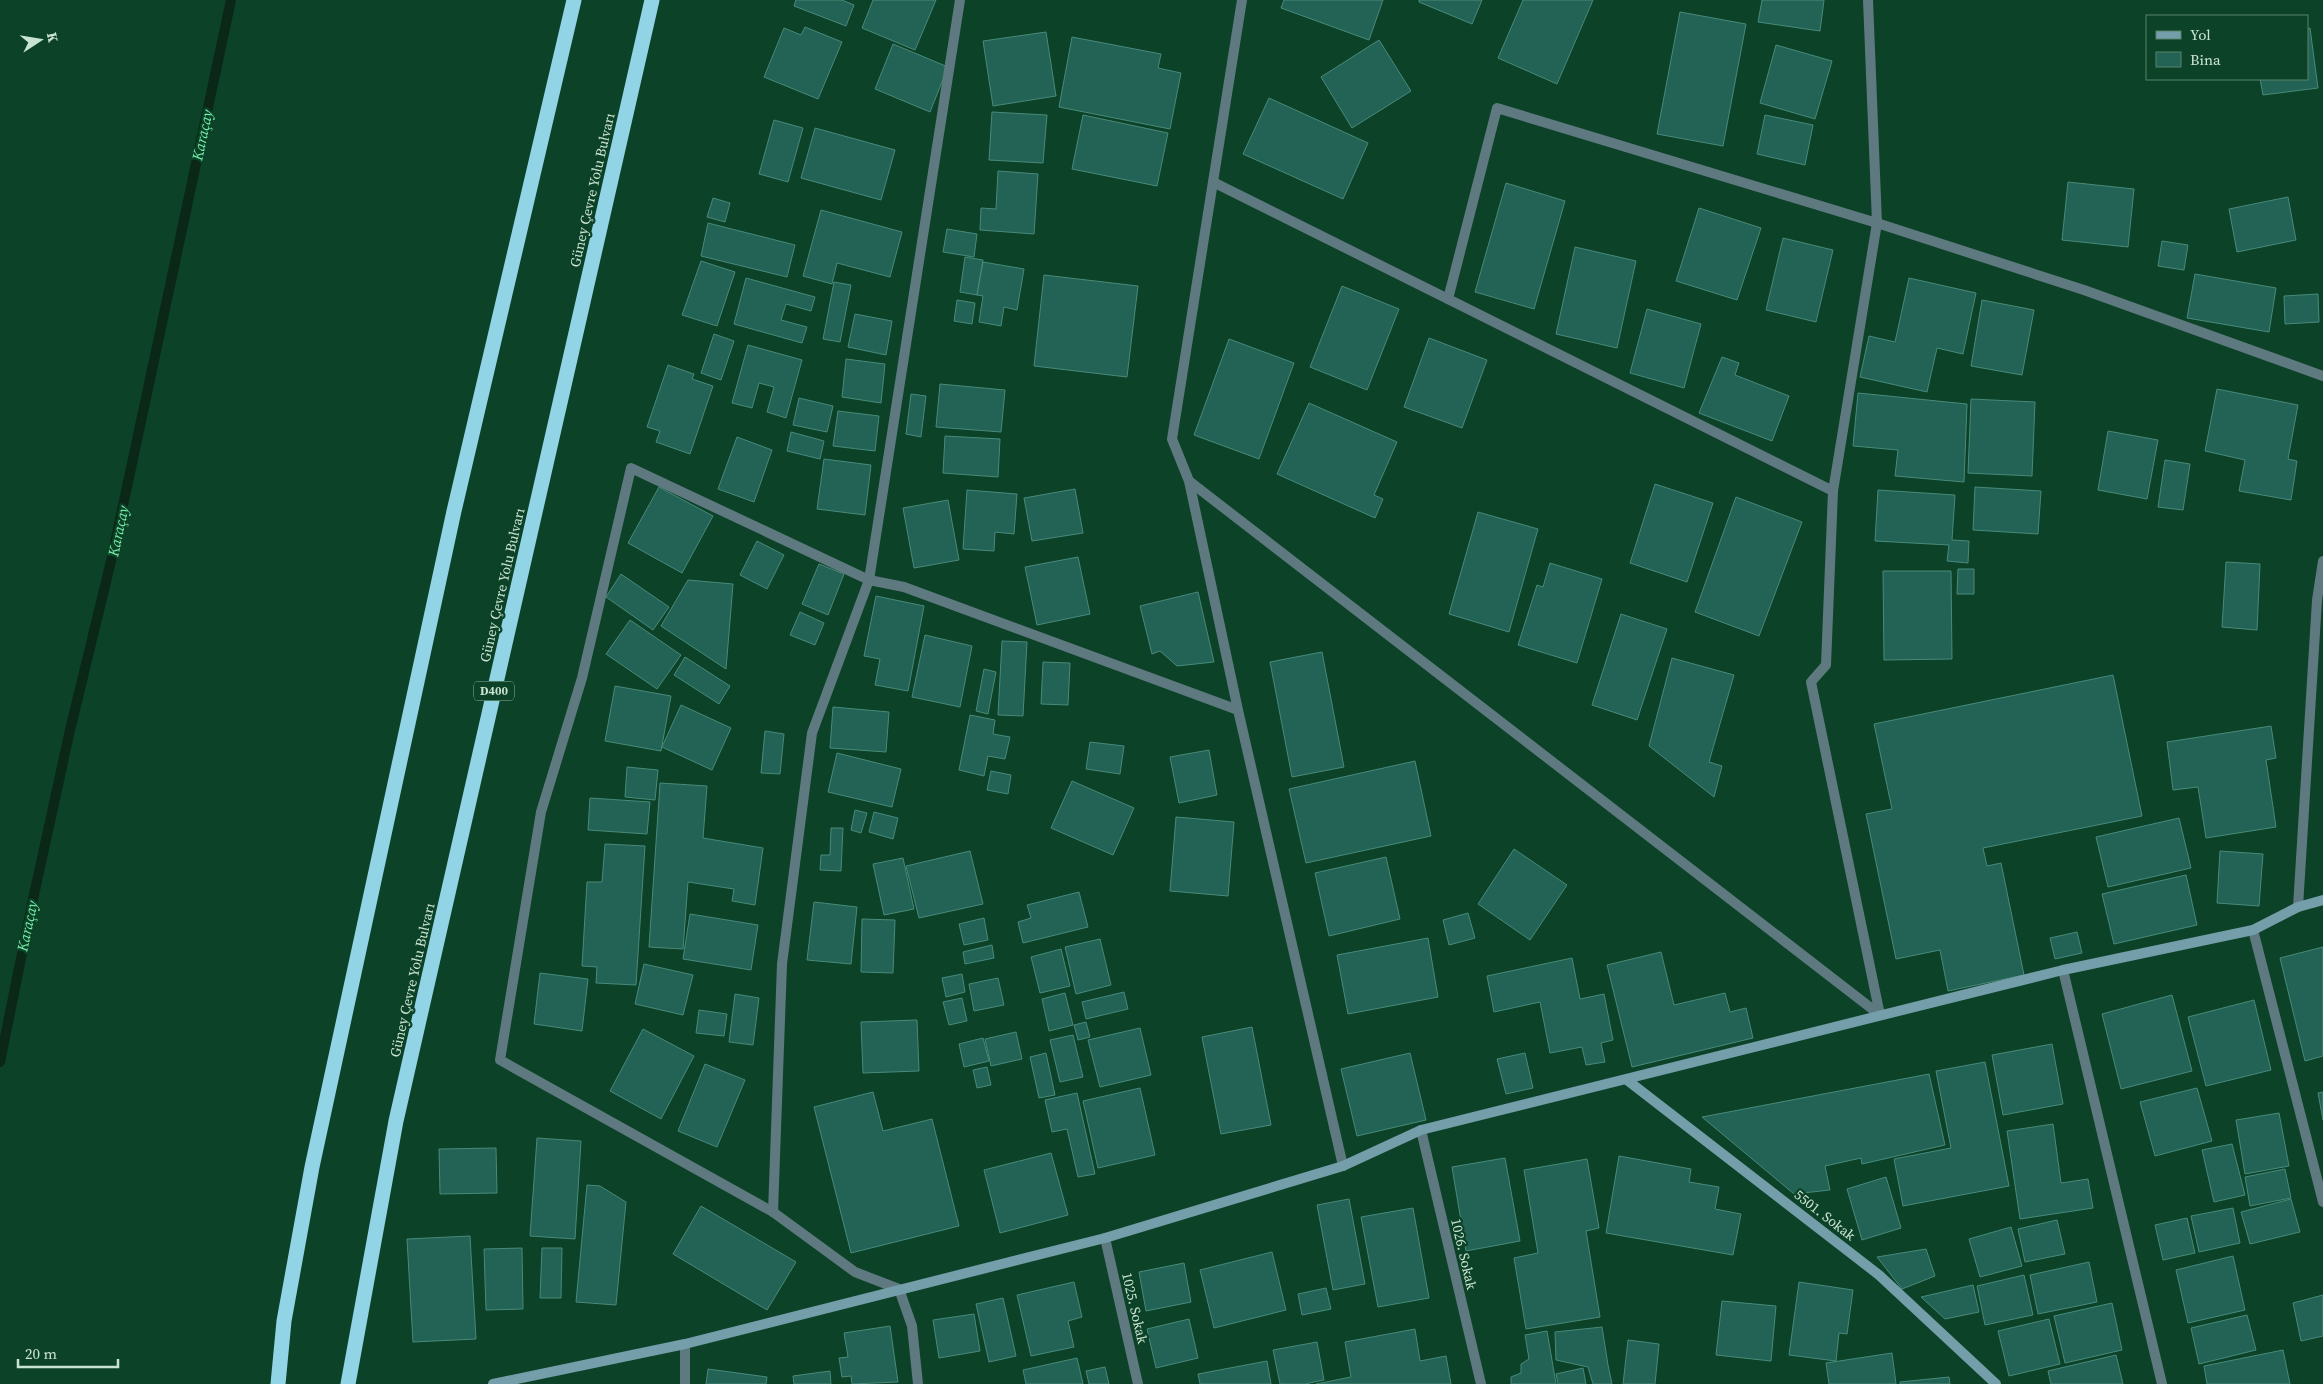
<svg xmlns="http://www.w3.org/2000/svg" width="2323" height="1384" font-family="'Source Serif 4',serif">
	<rect width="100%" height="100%" fill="#0c4227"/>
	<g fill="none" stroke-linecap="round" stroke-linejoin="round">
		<path stroke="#0a2717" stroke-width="10" d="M0 1062 32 904 70 730 112 557 231 0"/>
	</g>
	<g fill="#236355" stroke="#488a7b">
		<path d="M796 0H842L854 5 846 26 794 6Z"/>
		<path d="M873 0H936L915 50 862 28Z"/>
		<path d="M1284 0H1383L1369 40 1281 8Z"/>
		<path d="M1419 0H1482L1472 24 1419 2Z"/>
		<path d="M1523 0H1593L1557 84 1498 58Z"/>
		<path d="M1762 0H1824L1820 31 1758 22Z"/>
		<path d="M1680 12 1746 24 1723 146 1657 134Z"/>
		<path d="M805 27 842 42 818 99 764 77 784 28 801 35Z"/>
		<path d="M2310 28 2318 88 2263 95 2260 79H2307V29Z"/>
		<path d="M1046 32 1056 96 993 106 983 41Z"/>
		<path d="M1072 37 1161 54 1158 68 1181 73 1170 129 1059 107Z"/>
		<path d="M1379 40 1411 91 1352 128 1321 77Z"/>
		<path d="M893 44 948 67 930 112 875 89Z"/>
		<path d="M1776 45 1832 61 1815 119 1760 103Z"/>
		<path d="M1269 98 1368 143 1343 199 1243 154Z"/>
		<path d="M992 112 1047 115 1043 163 989 160Z"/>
		<path d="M1083 115 1168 133 1157 186 1072 169Z"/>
		<path d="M1765 115 1813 125 1805 165 1757 154Z"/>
		<path d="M774 120 803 128 788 182 759 174Z"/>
		<path d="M815 128 895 150 881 200 801 178Z"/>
		<path d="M998 171 1038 174 1034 234 980 230 981 208 996 209Z"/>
		<path d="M2068 182 2134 189 2128 247 2062 240Z"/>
		<path d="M1506 183 1565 201 1534 309 1475 292Z"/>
		<path d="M2288 197 2296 240 2237 252 2229 209Z"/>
		<path d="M713 198 730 203 725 222 707 217Z"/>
		<path d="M1699 208 1761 228 1737 300 1676 281Z"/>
		<path d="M821 210 902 232 890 277 837 263 832 284 803 276Z"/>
		<path d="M708 223 795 245 787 277 701 256Z"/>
		<path d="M947 229 977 234 974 257 943 252Z"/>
		<path d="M1783 238 1833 250 1816 322 1766 310Z"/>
		<path d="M2162 241 2188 245 2184 270 2158 266Z"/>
		<path d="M1575 247 1636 261 1617 348 1556 334Z"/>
		<path d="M965 257 983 260 977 295 960 292Z"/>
		<path d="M701 261 735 272 717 326 682 315Z"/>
		<path d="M983 262 1024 269 1017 310 1004 307 1001 326 979 322 983 296 977 295Z"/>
		<path d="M2195 274 2276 288 2269 332 2187 318Z"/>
		<path d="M1044 275 1138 286 1127 377 1034 366Z"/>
		<path d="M746 278 815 297 811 311 786 304 781 320 807 327 802 343 734 324Z"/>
		<path d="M1909 278 1976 293 1963 354 1937 348 1927 392 1860 377 1869 336 1895 342Z"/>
		<path d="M834 282 851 285 840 342 823 339Z"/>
		<path d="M1342 286 1399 309 1367 390 1310 367Z"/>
		<path d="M2318 294 2319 322 2285 324 2284 296Z"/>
		<path d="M957 300 975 303 972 324 954 321Z"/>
		<path d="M1982 300 2034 310 2022 375 1971 366Z"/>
		<path d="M1647 309 1701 324 1684 388 1630 373Z"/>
		<path d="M855 314 892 321 886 355 848 347Z"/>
		<path d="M714 334 734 341 721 380 701 373Z"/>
		<path d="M1429 338 1487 360 1462 428 1404 407Z"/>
		<path d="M1229 339 1294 363 1259 459 1194 435Z"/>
		<path d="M748 345 802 360 786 418 767 412 774 387 759 383 752 408 732 403Z"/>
		<path d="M1722 357 1739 363 1735 375 1789 396 1772 441 1699 413Z"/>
		<path d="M846 359 885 364 881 403 842 397Z"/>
		<path d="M668 365 694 374 692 379 713 386 690 454 656 442 660 431 647 427Z"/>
		<path d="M940 384 1005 390 1001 432 936 427Z"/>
		<path d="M2217 389 2298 405 2288 459 2297 461 2291 500 2239 491 2245 460 2205 451Z"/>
		<path d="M1858 393 1967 404 1964 482 1895 476 1898 450 1853 446Z"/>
		<path d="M911 394 926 396 921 437 906 434Z"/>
		<path d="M799 398 833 406 827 432 793 425Z"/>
		<path d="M1971 399 2035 402 2032 476 1968 473Z"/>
		<path d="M1309 403 1397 442 1374 495 1383 499 1375 518 1277 474Z"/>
		<path d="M838 411 879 416 875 451 833 446Z"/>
		<path d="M2108 431 2158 440 2147 499 2098 490Z"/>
		<path d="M791 432 824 441 820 459 787 451Z"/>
		<path d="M945 436 1000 439 998 477 943 473Z"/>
		<path d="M737 437 772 450 754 502 718 489Z"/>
		<path d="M824 459 871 465 865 515 817 509Z"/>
		<path d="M2165 460 2190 464 2183 510 2158 507Z"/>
		<path d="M1655 484 1713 503 1687 582 1630 563Z"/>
		<path d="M659 487 713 516 682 573 628 543Z"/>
		<path d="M1975 487 2041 491 2038 534 1973 530Z"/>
		<path d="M1075 489 1083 533 1032 541 1024 498Z"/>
		<path d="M967 490 1017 494 1014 534 995 532 994 551 963 549Z"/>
		<path d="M1878 490 1955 495 1952 540 1969 541 1968 563 1947 561 1949 545 1875 541Z"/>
		<path d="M1736 497 1802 522 1759 636 1695 612Z"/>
		<path d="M948 500 959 560 914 568 903 508Z"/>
		<path d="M1478 512 1538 529 1509 632 1449 614Z"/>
		<path d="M757 541 784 555 767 589 740 575Z"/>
		<path d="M1078 557 1090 614 1037 625 1025 567Z"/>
		<path d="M2226 562 2260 564 2257 630 2222 627Z"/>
		<path d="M1550 563 1602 579 1577 663 1518 645 1537 585 1543 587Z"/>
		<path d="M819 564 844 574 828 615 802 604Z"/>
		<path d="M1958 569H1974V594H1957Z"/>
		<path d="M1883 571H1951L1952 659 1884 660Z"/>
		<path d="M621 574 669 607 653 630 606 597Z"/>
		<path d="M688 580 733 584 726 669 661 626Z"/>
		<path d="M1198 592 1214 662 1177 666 1160 651 1152 654 1140 606Z"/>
		<path d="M876 596 924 606 908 691 875 685 880 659 864 656Z"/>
		<path d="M800 612 824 623 815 645 790 635Z"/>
		<path d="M1621 614 1667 629 1637 720 1592 705Z"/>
		<path d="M630 620 681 655 657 689 606 654Z"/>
		<path d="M925 635 972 646 960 707 912 697Z"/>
		<path d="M1002 641 1027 642 1023 716 998 715Z"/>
		<path d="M1322 652 1344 767 1292 777 1270 662Z"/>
		<path d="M685 657 730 686 719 704 674 675Z"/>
		<path d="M1672 658 1734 675 1709 762 1722 766 1714 797 1649 746Z"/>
		<path d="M1043 662 1070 663 1068 705 1041 704Z"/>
		<path d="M984 669 996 672 988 714 976 711Z"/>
		<path d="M2113 675 2142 816 1983 848 1987 866 2001 863 2024 975 1948 991 1940 950 1896 959 1866 814 1892 809 1874 724Z"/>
		<path d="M615 686 671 696 661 751 605 741Z"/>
		<path d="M681 705 731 728 712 770 662 747Z"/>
		<path d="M833 707 889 712 886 752 830 748Z"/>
		<path d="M970 715 995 720 993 734 1010 737 1005 759 988 756 984 776 959 770Z"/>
		<path d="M2271 726 2276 758 2266 760 2276 827 2206 838 2198 787 2173 790 2167 742Z"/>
		<path d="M765 731 784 734 780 774 761 773Z"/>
		<path d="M1090 742 1124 746 1120 774 1086 769Z"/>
		<path d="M1209 750 1217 795 1179 803 1170 757Z"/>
		<path d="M837 753 901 769 892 807 828 792Z"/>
		<path d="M1415 761 1431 836 1306 863 1289 789Z"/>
		<path d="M627 767 658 770 655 800 625 797Z"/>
		<path d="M991 771 1011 775 1008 794 987 790Z"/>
		<path d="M1072 781 1134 808 1113 855 1051 828Z"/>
		<path d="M660 783 707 786 703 838 763 848 755 905 732 901 734 889 688 882 683 949 649 947Z"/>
		<path d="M590 798 650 802 647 834 588 830Z"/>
		<path d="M855 810 867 813 861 833 851 830Z"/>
		<path d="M874 812 898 818 893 839 869 832Z"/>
		<path d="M1176 817 1234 822 1228 896 1170 891Z"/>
		<path d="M2179 818 2191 868 2108 887 2096 837Z"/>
		<path d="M831 828H843L841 871 820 870 821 855H830Z"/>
		<path d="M605 844 645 846 636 985 596 983 597 967 582 966 587 882H602Z"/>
		<path d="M1514 849 1567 885 1530 940 1478 904Z"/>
		<path d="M970 851 983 904 919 918 906 866Z"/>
		<path d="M2220 851 2263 854 2259 906 2217 903Z"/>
		<path d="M1386 857 1400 919 1329 936 1315 873Z"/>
		<path d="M903 858 914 909 884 915 873 864Z"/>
		<path d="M2186 875 2197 925 2114 944 2102 894Z"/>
		<path d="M1079 892 1088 927 1023 943 1018 922 1031 918 1027 905Z"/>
		<path d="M814 902 857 907 851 964 807 960Z"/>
		<path d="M1468 913 1475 938 1449 945 1443 920Z"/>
		<path d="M690 914 758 925 751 970 683 959Z"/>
		<path d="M984 918 988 940 964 945 959 924Z"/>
		<path d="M862 919 895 920 893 973 861 972Z"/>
		<path d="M2077 932 2082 953 2055 959 2050 938Z"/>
		<path d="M1428 938 1438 997 1348 1014 1337 955Z"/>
		<path d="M1100 939 1111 985 1076 994 1065 947Z"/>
		<path d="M992 945 994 958 965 964 963 952Z"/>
		<path d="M2323 947V1056L2305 1061 2280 958Z"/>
		<path d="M1061 949 1070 986 1040 993 1031 957Z"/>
		<path d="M1661 952 1674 1005 1725 993 1730 1012 1746 1008 1753 1038 1632 1067 1607 965Z"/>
		<path d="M1572 958 1580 999 1604 994 1613 1040 1601 1043 1605 1062 1586 1065 1582 1047 1550 1053 1540 1002 1494 1012 1487 976Z"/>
		<path d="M644 964 693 975 683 1015 635 1004Z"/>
		<path d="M540 973 588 979 582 1031 534 1024Z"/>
		<path d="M962 974 965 992 946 997 942 978Z"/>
		<path d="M998 978 1004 1005 974 1011 969 984Z"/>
		<path d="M1124 992 1128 1009 1086 1019 1082 1002Z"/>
		<path d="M1065 993 1073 1025 1049 1031 1042 999Z"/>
		<path d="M735 994 759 998 753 1045 729 1042Z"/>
		<path d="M2172 995 2192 1071 2121 1089 2102 1014Z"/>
		<path d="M962 998 967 1021 949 1025 943 1002Z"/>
		<path d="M2254 1000 2271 1070 2206 1086 2188 1017Z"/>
		<path d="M699 1010 727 1014 724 1036 696 1033Z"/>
		<path d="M917 1020 919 1071 863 1073 861 1022Z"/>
		<path d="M1086 1022 1090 1037 1078 1040 1074 1025Z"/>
		<path d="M1252 1027 1271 1125 1221 1134 1202 1037Z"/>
		<path d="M1140 1028 1151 1075 1100 1087 1088 1040Z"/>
		<path d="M643 1029 694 1056 661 1119 610 1091Z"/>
		<path d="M1016 1032 1022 1059 991 1066 985 1039Z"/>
		<path d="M1073 1035 1083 1077 1060 1082 1050 1040Z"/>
		<path d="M983 1038 989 1061 964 1067 959 1044Z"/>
		<path d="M2052 1044 2063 1104 2003 1115 1992 1055Z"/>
		<path d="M1046 1053 1055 1095 1039 1098 1030 1057Z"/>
		<path d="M1410 1053 1426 1120 1357 1136 1341 1069Z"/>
		<path d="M1525 1053 1533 1088 1506 1094 1497 1059Z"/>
		<path d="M1985 1062 2009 1186 1903 1206 1894 1159 1951 1148 1936 1071Z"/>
		<path d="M705 1064 745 1080 717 1147 678 1131Z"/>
		<path d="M987 1067 991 1085 977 1088 973 1070Z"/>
		<path d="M1929 1074 1945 1145 1862 1164 1861 1158 1825 1166 1830 1190 1794 1194 1702 1117Z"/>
		<path d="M1140 1088 1155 1155 1098 1168 1083 1101Z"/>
		<path d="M2197 1088 2212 1141 2155 1156 2140 1102Z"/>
		<path d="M873 1092 883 1131 932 1119 959 1226 851 1253 814 1107Z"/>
		<path d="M2323 1092V1120L2318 1093Z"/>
		<path d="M1077 1093 1095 1174 1078 1177 1067 1129 1052 1132 1045 1100Z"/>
		<path d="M2279 1113 2289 1166 2245 1174 2236 1120Z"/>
		<path d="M2053 1124 2061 1183 2088 1179 2093 1208 2020 1219 2007 1131Z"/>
		<path d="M537 1138 581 1141 575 1239 530 1236Z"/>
		<path d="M2232 1144 2245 1195 2214 1202 2202 1150Z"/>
		<path d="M496 1148 497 1193 440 1194 439 1149Z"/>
		<path d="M1051 1153 1068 1215 1000 1233 984 1170Z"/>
		<path d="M1619 1156 1691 1169 1689 1182 1719 1187 1715 1209 1741 1214 1733 1255 1606 1233Z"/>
		<path d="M1505 1158 1520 1241 1466 1251 1452 1167Z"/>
		<path d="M1587 1159 1599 1228 1586 1231 1600 1317 1526 1329 1514 1258 1538 1253 1524 1170Z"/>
		<path d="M2285 1169 2291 1198 2250 1206 2245 1177Z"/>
		<path d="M1886 1177 1901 1228 1862 1240 1847 1189Z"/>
		<path d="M587 1185 600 1186 626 1202 616 1305 576 1302Z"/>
		<path d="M1349 1199 1365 1284 1333 1290 1317 1205Z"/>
		<path d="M2291 1199 2300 1232 2250 1244 2241 1212Z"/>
		<path d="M701 1206 796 1262 767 1310 673 1254Z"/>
		<path d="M1413 1208 1429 1298 1378 1307 1361 1217Z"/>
		<path d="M2233 1208 2240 1243 2199 1252 2191 1216Z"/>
		<path d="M2187 1218 2195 1253 2163 1260 2155 1225Z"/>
		<path d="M2057 1220 2065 1254 2025 1262 2018 1229Z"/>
		<path d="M2011 1227 2022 1266 1980 1277 1969 1239Z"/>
		<path d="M470 1236 476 1339 413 1342 407 1239Z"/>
		<path d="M522 1248 523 1309 486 1310 484 1249Z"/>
		<path d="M542 1248H562L561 1298H540Z"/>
		<path d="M1926 1249 1935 1276 1902 1289 1877 1257Z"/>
		<path d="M1272 1252 1286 1310 1214 1328 1200 1270Z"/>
		<path d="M2233 1256 2245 1310 2188 1323 2176 1270Z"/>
		<path d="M2089 1262 2097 1302 2038 1314 2030 1275Z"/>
		<path d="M1184 1263 1191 1302 1146 1311 1139 1272Z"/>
		<path d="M2024 1275 2033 1315 1985 1325 1977 1286Z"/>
		<path d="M1074 1282 1082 1317 1068 1321 1074 1347 1031 1356 1017 1295Z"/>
		<path d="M1799 1282 1853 1290 1847 1334 1839 1333 1836 1361 1789 1355Z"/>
		<path d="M1973 1285 1979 1312 1945 1319 1921 1297Z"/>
		<path d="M1326 1288 1331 1309 1302 1315 1298 1294Z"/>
		<path d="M2323 1295V1336L2301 1341 2293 1303Z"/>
		<path d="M1003 1298 1016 1356 989 1362 976 1304Z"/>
		<path d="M1722 1301 1776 1306 1771 1361 1716 1355Z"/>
		<path d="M2112 1303 2122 1350 2065 1363 2054 1316Z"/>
		<path d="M974 1314 980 1351 939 1358 933 1320Z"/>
		<path d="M2247 1315 2256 1350 2199 1364 2191 1328Z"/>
		<path d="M1189 1319 1198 1358 1156 1368 1147 1329Z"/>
		<path d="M2049 1319 2060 1364 2009 1376 1998 1331Z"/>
		<path d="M890 1326 898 1382 852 1384 851 1376 842 1377 839 1358 848 1357 844 1333Z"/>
		<path d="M1602 1327 1608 1365 1612 1384H1593L1588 1367 1556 1360 1555 1332Z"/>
		<path d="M1415 1329 1420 1361 1446 1356 1451 1384H1316L1351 1377 1345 1342Z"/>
		<path d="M1547 1331 1556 1384H1511V1377L1521 1373V1364L1529 1359 1525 1335Z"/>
		<path d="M1628 1340 1659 1344 1655 1384H1623Z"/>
		<path d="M1317 1342 1324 1380 1305 1384H1280L1273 1350Z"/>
		<path d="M2283 1350 2290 1384H2207L2204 1366Z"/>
		<path d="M1892 1353 1896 1384H1829L1826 1363Z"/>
		<path d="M2116 1355 2123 1384H2051L2048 1371Z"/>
		<path d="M1077 1358 1083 1384H1026L1023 1370Z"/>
		<path d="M1267 1361 1271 1384H1200L1198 1374Z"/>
		<path d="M1105 1367 1109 1384H1089L1086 1371Z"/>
		<path d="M1583 1368 1586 1384H1558L1556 1374Z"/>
		<path d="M708 1369 767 1377 766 1384H706Z"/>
		<path d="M830 1371 831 1384H794L793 1376Z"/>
		<path d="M1949 1377 1950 1384H1900V1382Z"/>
	</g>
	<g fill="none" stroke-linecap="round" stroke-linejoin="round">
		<g stroke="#5f7980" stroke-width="10">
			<path d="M1242 0 1172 439 1189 481 1238 710 1343 1166"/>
			<path d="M1868 0 1877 223 1833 491 1826 665 1811 682 1880 1015"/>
			<path d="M1213 182 1448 299 1497 108 1877 223 2084 290 2323 376"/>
			<path d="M1448 299 1833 491"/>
			<path d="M1189 481 1880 1015"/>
			<path d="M2298 907 2317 600 2323 561"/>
			<path d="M2253 930 2323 1202"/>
			<path d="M2063 970 2162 1384"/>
			<path d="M1421 1130 1481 1384"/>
			<path d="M773 1212 782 964 812 733 869 580 960 0"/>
			<path d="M1105 1238 1138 1384"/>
			<path d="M685 1344V1384"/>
			<path d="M918 1384 912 1326 899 1289 855 1272 773 1212 500 1060 541 812 582 678 631 468 869 580 904 587 1238 710"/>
		</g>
		<g stroke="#749eaa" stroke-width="10">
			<path d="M1627 1080 1879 1275 1996 1384"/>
			<path d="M493 1384 685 1344 1105 1238 1343 1166 1421 1130 2063 970 2253 930 2298 907 2323 900"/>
		</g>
		<g stroke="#91d4e6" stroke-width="15">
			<path d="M278 1384 284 1321 312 1167 454 511 574 0"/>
			<path d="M348 1384 396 1121 652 0"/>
		</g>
	</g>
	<g text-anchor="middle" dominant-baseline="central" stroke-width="4.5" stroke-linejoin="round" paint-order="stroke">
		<rect fill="#0c4227" stroke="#90b39f" stroke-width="1" x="474" y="681.5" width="40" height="19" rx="4"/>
		<g font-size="12" font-weight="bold" fill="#c9e3d2">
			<text x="494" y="691">D400</text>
		</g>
		<g font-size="14" fill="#c9e3d2" stroke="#0c4227">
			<text transform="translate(592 190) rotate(-77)">Güney Çevre Yolu Bulvarı</text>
			<text transform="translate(502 585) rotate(-77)">Güney Çevre Yolu Bulvarı</text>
			<text transform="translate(412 980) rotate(-77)">Güney Çevre Yolu Bulvarı</text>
			<text transform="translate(1825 1215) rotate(38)">5501. Sokak</text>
			<text transform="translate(1464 1254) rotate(77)">1026. Sokak</text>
			<text transform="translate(1135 1308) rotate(77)">1025. Sokak</text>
		</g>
		<g font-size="15" font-style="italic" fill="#76eca9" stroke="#0c4227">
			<text transform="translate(202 135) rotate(-78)">Karaçay</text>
			<text transform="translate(118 531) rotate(-78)">Karaçay</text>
			<text transform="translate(27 926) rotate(-78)">Karaçay</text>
		</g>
	</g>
	<rect x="2146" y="15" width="162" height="65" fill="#0c4227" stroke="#58826b"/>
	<rect x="2156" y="31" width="25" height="8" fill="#749eaa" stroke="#58826b"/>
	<text x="2190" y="40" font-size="15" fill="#c9e3d2">Yol</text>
	<rect x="2156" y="52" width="25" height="15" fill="#236355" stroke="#58826b"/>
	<text x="2190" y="65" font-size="15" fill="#c9e3d2">Bina</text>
	<g transform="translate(40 40) rotate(78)" stroke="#0c4227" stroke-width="4" paint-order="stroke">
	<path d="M0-4L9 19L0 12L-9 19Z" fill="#c9e3d2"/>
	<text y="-8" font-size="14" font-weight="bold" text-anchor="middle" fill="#c9e3d2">K</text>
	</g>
	<path d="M18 1359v8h100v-8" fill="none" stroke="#c9e3d2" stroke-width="2.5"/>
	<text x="25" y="1359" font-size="15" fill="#c9e3d2" stroke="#0c4227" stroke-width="4" paint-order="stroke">20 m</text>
</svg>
